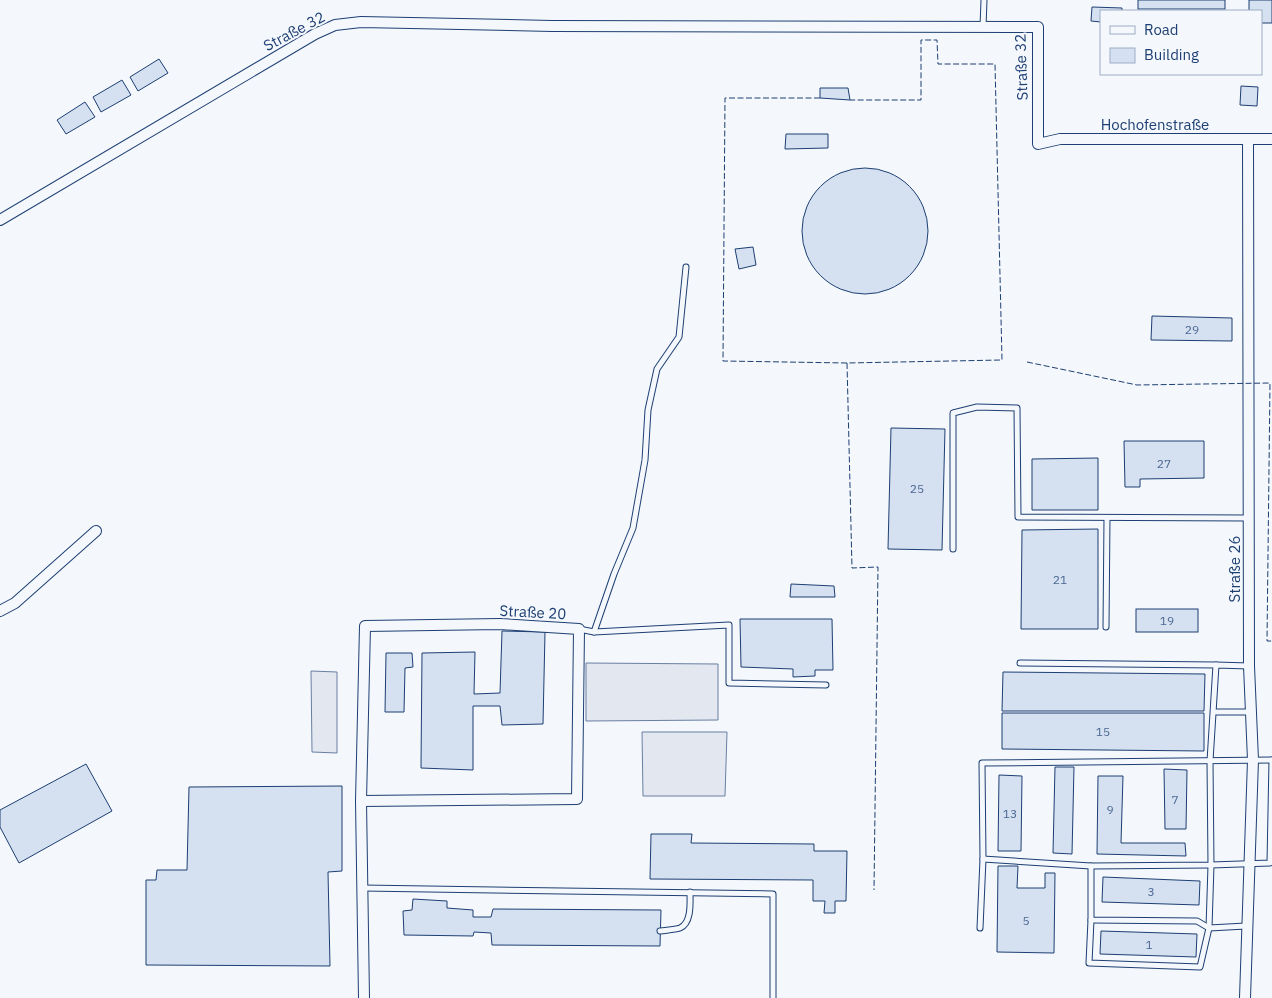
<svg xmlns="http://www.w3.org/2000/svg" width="1272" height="998" font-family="'IBM Plex Sans',sans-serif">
	<rect width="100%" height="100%" fill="#f4f7fb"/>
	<g fill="#e3e8f0" stroke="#687fa3">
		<path d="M586 663 718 664V720L586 721Z"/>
		<path d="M311 671 337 672V753L312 752Z"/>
		<path d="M642 732H727L725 796H643Z"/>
	</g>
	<g fill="#d5e0f0" stroke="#1d3f73">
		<rect x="1138" y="0" width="87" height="9"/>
		<path d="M1249 0H1272V23H1261V11H1249Z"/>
		<path d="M1092 7 1122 8V11H1101V22L1091 21Z"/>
		<path d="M159 59 168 73 138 91 130 77Z"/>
		<path d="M122 80 131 95 101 112 93 97Z"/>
		<path d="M1241 86 1258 87 1257 106 1240 105Z"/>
		<path d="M820 88H848L850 100 820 98Z"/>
		<path d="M85 102 95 117 66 134 57 120Z"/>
		<path d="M786 134H828V148L785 149Z"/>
		<circle cx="865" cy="231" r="63"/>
		<path d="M753 247 756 265 739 269 735 249Z"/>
		<path d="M1152 316 1232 318V341L1151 340Z"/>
		<path d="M891 428 945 429 942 550 888 549Z"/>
		<path d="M1124 441H1204V478L1140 479V487H1125Z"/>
		<path d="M1098 458V510H1032V459Z"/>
		<path d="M1098 529V629H1021L1022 530Z"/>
		<path d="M791 584 834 586 835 597H790Z"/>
		<rect x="1136" y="609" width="62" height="23"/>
		<path d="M740 619H832L833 670H815V676L793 677V669L741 667Z"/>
		<path d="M502 631 545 632 543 724 502 725 500 706H473V770L421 768 422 653 475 652 474 694 500 693Z"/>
		<path d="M386 653H412L413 667 405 668 404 712H385Z"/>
		<path d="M1003 672 1205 674 1204 711H1002Z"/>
		<path d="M1002 713H1204V751L1002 749Z"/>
		<path d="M86 764 112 811 19 863 0 827V810Z"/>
		<path d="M1055 767H1074L1072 854 1053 853Z"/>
		<path d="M1164 769 1187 770 1186 829H1165Z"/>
		<path d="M999 775 1022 776 1021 851H998Z"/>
		<path d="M1098 776H1123L1121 843H1185L1186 856 1097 854Z"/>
		<path d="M342 786V871L328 872 330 966 146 965V880H156L157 870H187L189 787Z"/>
		<path d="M651 834H692L691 843 814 844V851H847L846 901H835V913H824L825 901H813V880L650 879Z"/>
		<path d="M998 866H1018L1017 888H1045V873H1055L1054 953 997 952Z"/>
		<path d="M1103 877 1200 881 1199 905 1102 902Z"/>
		<path d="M413 899 447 901V908L473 910V917H491L493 909 661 910 660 946 492 945 491 933 474 932 473 936 404 935 403 911 412 910Z"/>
		<path d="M1101 931 1197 934 1196 957 1100 954Z"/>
	</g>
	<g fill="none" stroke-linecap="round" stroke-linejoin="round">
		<defs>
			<g id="lane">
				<path d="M983 27 984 0"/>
				<path d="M953 549V413L977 407 1017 408 1018 517 1248 518"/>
				<path d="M1106 627 1107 518"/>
				<path d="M579 629 594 632 729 625V683L826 685"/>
				<path d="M594 632 614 574 633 528 645 460 648 410 657 369 679 337 686 267"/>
				<path d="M1020 663 1216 665"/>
				<path d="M1214 712H1251"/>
				<path d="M983 859 1091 866"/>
				<path d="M362 888 773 894V998"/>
				<path d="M1091 920 1089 963 1200 967 1209 928 1211 865 1210 761 1216 665 1249 666"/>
				<path d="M1246 926 1209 928 1197 921 1091 920V866L1211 865 1270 863 1272 760"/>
				<path d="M980 928 983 859 982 763 1272 760"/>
				<path d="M660 931C666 930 674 930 680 928 692 923 690 902 690 892"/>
			</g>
			<g id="street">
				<path d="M0 220 315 34 335 25 361 22 552 26 1038 27V144L1060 139H1272"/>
				<path d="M0 611 15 603 96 531"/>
				<path d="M361 801 577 799 579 629 500 624 365 626 361 801 364 998"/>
				<path d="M1245 998 1253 760 1249 666 1248 140"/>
			</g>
		</defs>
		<use href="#lane" stroke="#1d3f73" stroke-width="7"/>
		<use href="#street" stroke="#1d3f73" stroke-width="12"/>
		<use href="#lane" stroke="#f4f7fb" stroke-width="5"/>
		<use href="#street" stroke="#f4f7fb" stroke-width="10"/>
		<g stroke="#1d3f73" stroke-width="1" stroke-dasharray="6 2.5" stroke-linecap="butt">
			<path d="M820 98H725L723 361 847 363 1002 360 995 64H938L937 40H921V100H850"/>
			<path d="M1027 362 1137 385 1270 383 1267 641H1272"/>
			<path d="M847 363 852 568 878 567 874 890"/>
		</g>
	</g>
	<g text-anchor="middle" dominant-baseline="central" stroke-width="4" stroke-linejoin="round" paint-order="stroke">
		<g font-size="12" fill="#4b6792">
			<text x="1192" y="329">29</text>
			<text x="1164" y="463">27</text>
			<text x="917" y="488">25</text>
			<text x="1060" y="579">21</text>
			<text x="1167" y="620">19</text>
			<text x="1103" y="731">15</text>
			<text x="1175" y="799">7</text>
			<text x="1110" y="809">9</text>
			<text x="1010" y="813">13</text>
			<text x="1151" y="891">3</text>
			<text x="1026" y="920">5</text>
			<text x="1149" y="944">1</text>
		</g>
		<g font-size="15" fill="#1d3f73" stroke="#f4f7fb">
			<text transform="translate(294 31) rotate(-28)">Straße 32</text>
			<text transform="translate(1021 67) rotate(-92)">Straße 32</text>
			<text x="1155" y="124">Hochofenstraße</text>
			<text transform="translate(1234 569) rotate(-90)">Straße 26</text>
			<text transform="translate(533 612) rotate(3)">Straße 20</text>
		</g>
	</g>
	<rect x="1100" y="10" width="162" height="65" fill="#f4f7fb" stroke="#9eadc5"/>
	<rect x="1110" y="26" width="25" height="8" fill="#f4f7fb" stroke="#9eadc5"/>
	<text x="1144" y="35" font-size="15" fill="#1d3f73">Road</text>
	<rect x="1110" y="48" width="25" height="15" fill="#d5e0f0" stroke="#9eadc5"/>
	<text x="1144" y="60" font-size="15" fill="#1d3f73">Building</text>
</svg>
